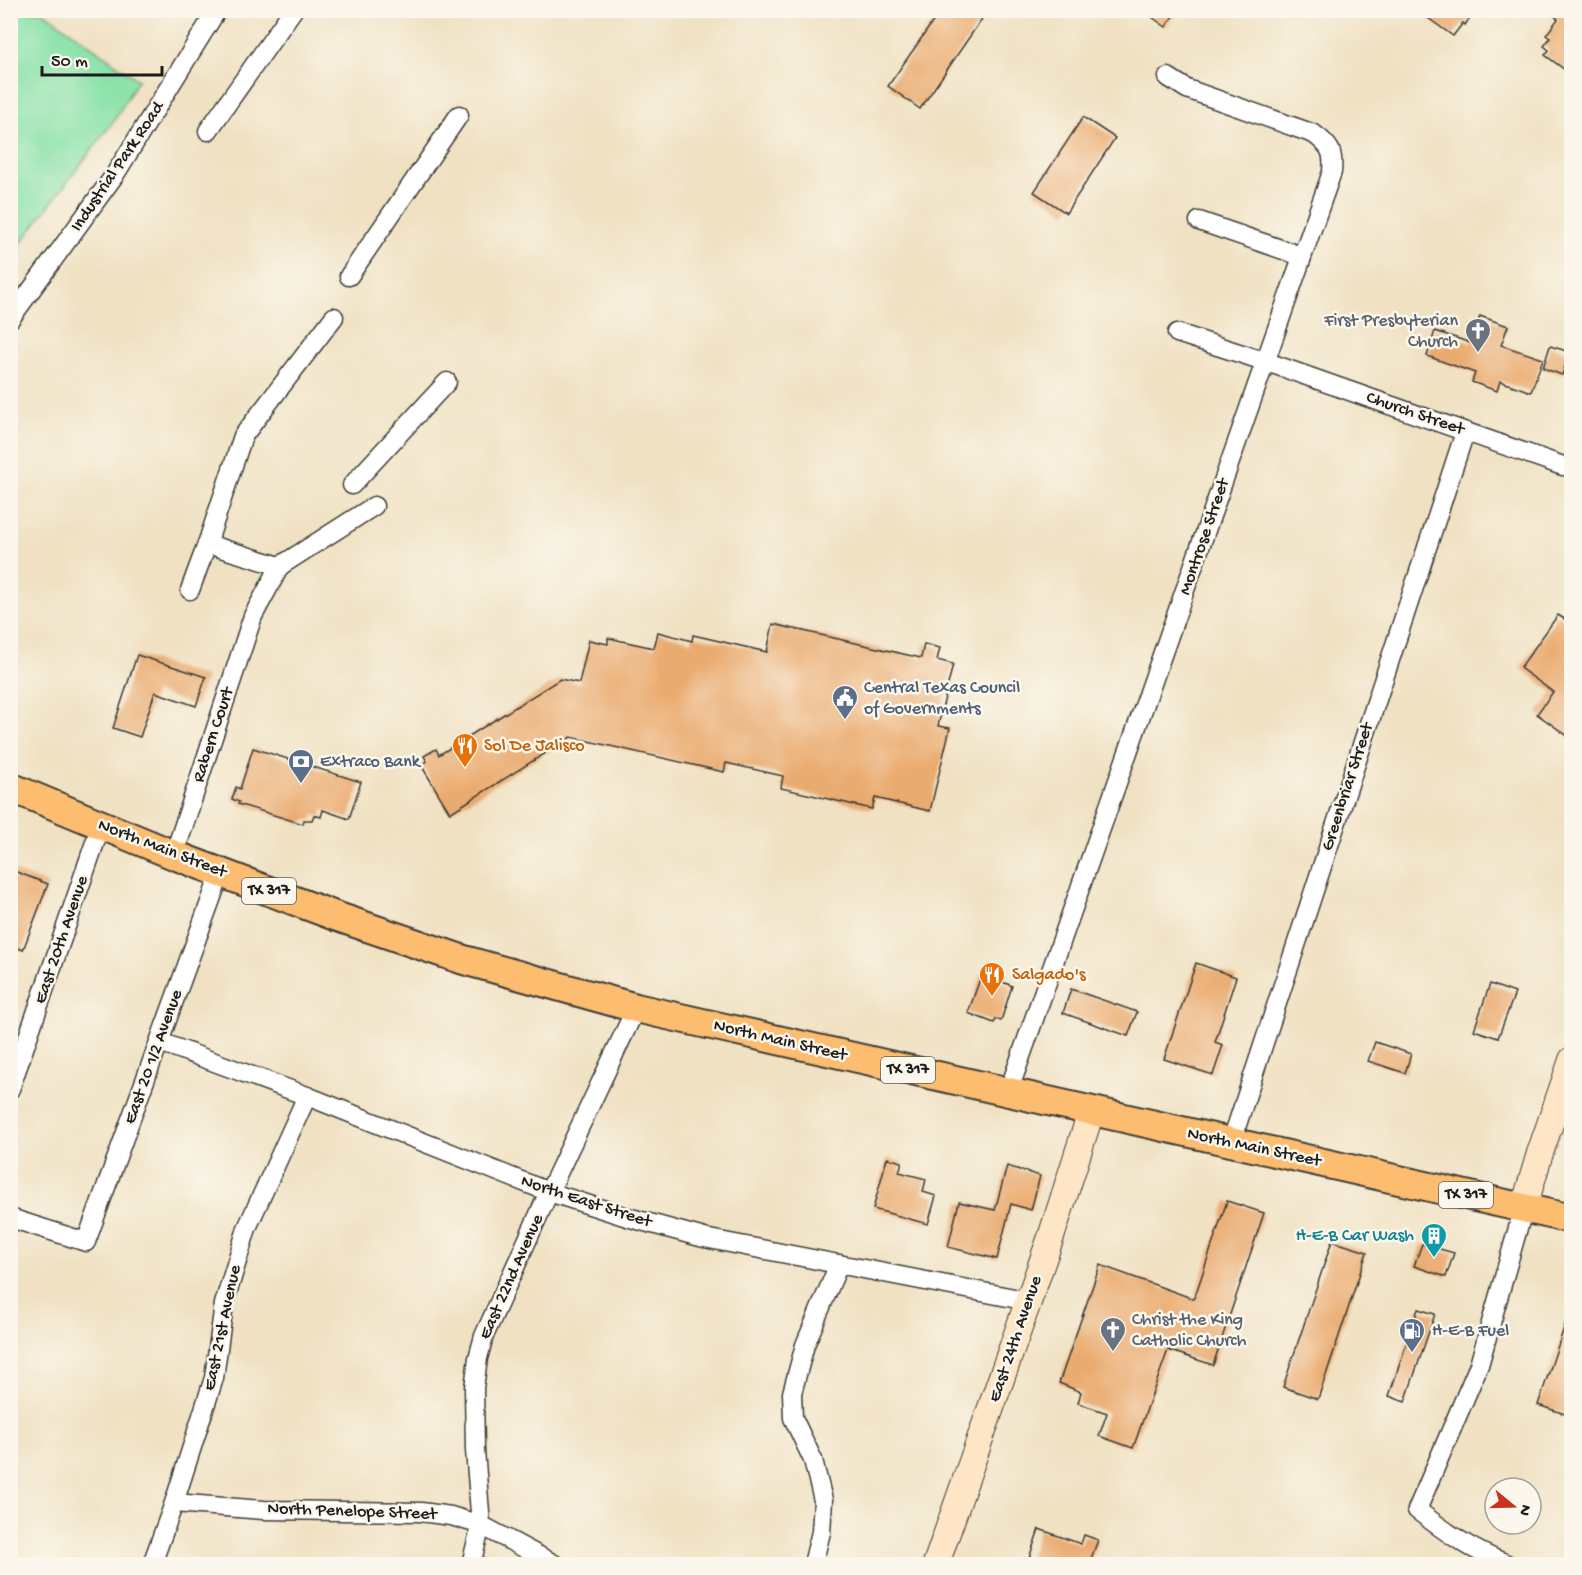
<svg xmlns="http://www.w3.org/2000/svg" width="1582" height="1575" font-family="'Gochi Hand',sans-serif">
	<rect width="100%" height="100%" fill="#fbf7ec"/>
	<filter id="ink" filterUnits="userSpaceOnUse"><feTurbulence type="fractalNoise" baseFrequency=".0167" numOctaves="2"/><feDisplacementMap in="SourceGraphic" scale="12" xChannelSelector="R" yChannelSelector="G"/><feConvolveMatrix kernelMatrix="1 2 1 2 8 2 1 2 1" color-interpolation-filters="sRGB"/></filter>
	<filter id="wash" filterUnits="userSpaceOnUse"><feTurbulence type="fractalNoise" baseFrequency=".008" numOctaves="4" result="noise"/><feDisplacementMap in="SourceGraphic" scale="24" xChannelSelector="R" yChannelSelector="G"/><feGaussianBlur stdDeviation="1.35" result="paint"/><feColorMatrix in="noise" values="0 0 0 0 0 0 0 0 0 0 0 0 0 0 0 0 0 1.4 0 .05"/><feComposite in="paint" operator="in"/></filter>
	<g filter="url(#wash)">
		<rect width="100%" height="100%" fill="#f0e1c2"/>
		<path fill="#86e1a7" stroke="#517e62" stroke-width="1.5" d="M11 10 42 11 138 80 115 119 11 256Z"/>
		<g id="blocks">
			<g fill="#eaab70">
				<path d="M941 10H988L920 109 888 86Z"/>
				<path d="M1142 10H1177L1166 27Z"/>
				<path d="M1417 10H1475L1465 25 1463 23 1453 36Z"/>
				<path d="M1547 10H1572V75L1545 55 1549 50 1544 46 1550 38 1546 35 1558 19Z"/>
				<path d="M1083 117 1115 138 1066 213 1034 192Z"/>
				<path d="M1480 316 1508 326 1501 345 1543 359 1531 392 1500 381 1497 391 1472 382 1475 373 1427 356 1435 331 1471 343Z"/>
				<path d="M1550 346 1570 352 1562 375 1543 368Z"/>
				<path d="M1558 615 1572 624V739L1537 714 1553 692 1520 668Z"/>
				<path d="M773 624 921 658 924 644 940 648 937 660 953 664 938 726 950 728 930 811 875 798 872 809 781 788 783 776 726 763 724 772 571 737 450 813 421 765 427 761 424 756 436 749 439 755 560 679 579 683 589 640 608 644V638L654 648 658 632 692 641 693 635 767 652Z"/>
				<path d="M137 655 206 677 196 706 155 692 140 737 113 728Z"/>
				<path d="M253 748 361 782 349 819 323 810 321 817 314 815 312 820H304L303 824 238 804 239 802 232 799 236 787 240 789Z"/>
				<path d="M14 871 48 884 23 950 10 945V879Z"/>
				<path d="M1196 963 1236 977 1215 1042 1223 1045 1213 1075 1164 1059Z"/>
				<path d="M982 973 1012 986 1001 1021 996 1019 994 1023 968 1013Z"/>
				<path d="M1490 984 1515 993 1498 1038 1474 1030Z"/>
				<path d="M1071 989 1137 1012 1128 1036 1063 1013Z"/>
				<path d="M1375 1042 1411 1054 1405 1073 1368 1061Z"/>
				<path d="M887 1158 902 1162 899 1172 926 1179 923 1192 936 1196 928 1224 873 1209Z"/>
				<path d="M1007 1166 1040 1176 1031 1210 1011 1204 997 1259 948 1247 959 1202 995 1210Z"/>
				<path d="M1227 1201 1264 1213 1213 1365 1168 1350 1133 1448 1099 1436 1107 1413 1078 1403 1081 1392 1059 1383 1100 1265 1194 1299Z"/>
				<path d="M1332 1241 1367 1252 1318 1399 1283 1387Z"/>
				<path d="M1422 1244 1454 1253 1446 1277 1414 1266Z"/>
				<path d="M1418 1309 1435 1314 1405 1402 1389 1396Z"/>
				<path d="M1569 1313 1572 1314V1397L1565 1414 1538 1405Z"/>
				<path d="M1039 1529 1081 1544 1084 1535 1098 1540 1089 1564H1027Z"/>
			</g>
		</g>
	</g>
	<g filter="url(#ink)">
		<use href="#blocks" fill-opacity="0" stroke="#3c3a35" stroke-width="1.5"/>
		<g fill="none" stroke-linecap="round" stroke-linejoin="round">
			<defs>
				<g id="street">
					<path d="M208 131 293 10"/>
					<path d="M1199 221 1301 256"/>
					<path d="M349 276 459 115"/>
					<path d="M10 319 114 176 217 10"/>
					<path d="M1177 333 1267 362 1563 466"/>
					<path d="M352 485 447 382"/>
					<path d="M280 566 374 506"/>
					<path d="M190 590 207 544"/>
					<path d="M174 855 253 616 280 566 207 544 243 436 334 317"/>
					<path d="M160 1042 307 1096 549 1192 627 1217 704 1238 1029 1301"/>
					<path d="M10 1089 101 825"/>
					<path d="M1008 1093 1332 172C1334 151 1330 146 1314 134L1187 89 1168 77"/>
					<path d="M1231 1143 1465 432"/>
					<path d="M10 1218 86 1242 221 872"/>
					<path d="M174 1503 264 1510 421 1512 451 1516 481 1525 554 1564"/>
					<path d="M152 1564 174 1503 214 1378 224 1304 247 1228 307 1096"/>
					<path d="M471 1564 481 1525 475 1450 474 1388 478 1358 484 1336 549 1192 636 1008"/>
					<path d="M813 1564 821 1532 823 1500 813 1460 793 1418 792 1393 805 1345 839 1264"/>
					<path d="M1507 1564C1471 1550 1447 1533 1417 1510L1479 1365 1524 1207"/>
				</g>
				<g id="secondary">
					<path d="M1524 1207 1540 1153 1572 1060"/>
					<path d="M936 1564 1052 1234 1091 1112"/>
				</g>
				<path id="primary" d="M10 787 174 855 335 916 464 960 636 1008 1572 1219"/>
			</defs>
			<use href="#street" stroke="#3c3a35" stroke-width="21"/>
			<use href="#secondary" stroke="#3c3a35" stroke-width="28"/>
			<use href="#primary" stroke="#3c3a35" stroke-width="32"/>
			<use href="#street" stroke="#fff" stroke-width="18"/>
			<use href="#secondary" stroke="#fee5c5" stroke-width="26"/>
			<use href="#primary" stroke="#fcbd6f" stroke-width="28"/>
		</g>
	</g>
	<defs>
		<symbol id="church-pin" viewBox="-11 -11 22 30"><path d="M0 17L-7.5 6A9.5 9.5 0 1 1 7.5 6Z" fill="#6b7280" stroke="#fbf7ec"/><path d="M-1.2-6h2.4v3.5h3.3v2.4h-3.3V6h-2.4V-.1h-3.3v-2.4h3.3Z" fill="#fff"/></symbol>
		<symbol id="civic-pin" viewBox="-11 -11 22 30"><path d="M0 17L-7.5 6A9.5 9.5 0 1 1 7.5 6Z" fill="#5c6f8a" stroke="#fbf7ec"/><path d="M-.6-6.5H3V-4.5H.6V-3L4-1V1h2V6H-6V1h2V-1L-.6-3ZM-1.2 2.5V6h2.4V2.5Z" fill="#fff"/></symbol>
		<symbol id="restaurant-pin" viewBox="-11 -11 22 30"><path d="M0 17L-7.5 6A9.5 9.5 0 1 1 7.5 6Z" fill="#e8710a" stroke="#fbf7ec"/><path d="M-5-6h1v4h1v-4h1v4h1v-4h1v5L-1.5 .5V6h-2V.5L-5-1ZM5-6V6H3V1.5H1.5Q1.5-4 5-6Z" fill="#fff"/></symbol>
		<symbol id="bank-pin" viewBox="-11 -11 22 30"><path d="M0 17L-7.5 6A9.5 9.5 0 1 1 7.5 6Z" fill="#5c6f8a" stroke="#fbf7ec"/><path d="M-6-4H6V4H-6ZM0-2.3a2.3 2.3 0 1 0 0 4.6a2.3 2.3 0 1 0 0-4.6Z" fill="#fff"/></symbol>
		<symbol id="building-pin" viewBox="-11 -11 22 30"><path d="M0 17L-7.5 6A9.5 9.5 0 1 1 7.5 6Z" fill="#0f9aa8" stroke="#fbf7ec"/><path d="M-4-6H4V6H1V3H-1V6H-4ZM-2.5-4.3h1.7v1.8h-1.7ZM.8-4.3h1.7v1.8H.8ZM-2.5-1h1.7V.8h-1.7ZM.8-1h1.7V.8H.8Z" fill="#fff"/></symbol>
		<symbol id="fuel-pin" viewBox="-11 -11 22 30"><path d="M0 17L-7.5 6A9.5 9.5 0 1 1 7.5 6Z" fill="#5c6f8a" stroke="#fbf7ec"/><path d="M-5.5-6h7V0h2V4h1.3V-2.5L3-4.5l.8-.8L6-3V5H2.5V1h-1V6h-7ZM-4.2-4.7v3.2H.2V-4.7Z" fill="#fff"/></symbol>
	</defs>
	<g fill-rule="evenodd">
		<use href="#church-pin" x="1463" y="316" width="30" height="40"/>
		<use href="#civic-pin" x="830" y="683" width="30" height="40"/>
		<use href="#restaurant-pin" x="450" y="731" width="30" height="40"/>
		<use href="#bank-pin" x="286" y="747" width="30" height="40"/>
		<use href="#restaurant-pin" x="977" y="960" width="30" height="40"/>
		<use href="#building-pin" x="1419" y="1221" width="30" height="40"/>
		<use href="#church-pin" x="1098" y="1315" width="30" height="40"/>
		<use href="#fuel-pin" x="1397" y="1316" width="30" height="40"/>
	</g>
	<g text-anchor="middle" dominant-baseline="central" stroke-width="5" stroke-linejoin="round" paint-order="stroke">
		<g fill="#fbf7ec" stroke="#5f5e5a" stroke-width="1.5">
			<rect x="242" y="878" width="54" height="26" rx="4.5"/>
			<rect x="881" y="1057" width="54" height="26" rx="4.5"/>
			<rect x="1439" y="1182" width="54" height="26" rx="4.5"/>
		</g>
		<g font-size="16" font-weight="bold" fill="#1c1c1c">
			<text x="269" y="891">TX 317</text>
			<text x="908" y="1070">TX 317</text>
			<text x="1466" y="1195">TX 317</text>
		</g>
		<g font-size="18" fill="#1c1c1c" stroke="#fbf7ec">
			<text transform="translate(118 167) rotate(-56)">Industrial Park Road</text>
			<text transform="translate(1415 414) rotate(19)">Church Street</text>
			<text transform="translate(1205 537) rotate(-71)">Montrose Street</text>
			<text transform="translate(214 735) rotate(-72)">Rabern Court</text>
			<text transform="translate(1348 787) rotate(-72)">Greenbriar Street</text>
			<text transform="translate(162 849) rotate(21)">North Main Street</text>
			<text transform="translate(62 940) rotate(-71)">East 20th Avenue</text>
			<text transform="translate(780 1041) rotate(13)">North Main Street</text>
			<text transform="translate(154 1057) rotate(-70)">East 20 1/2 Avenue</text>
			<text transform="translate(1254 1148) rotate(12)">North Main Street</text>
			<text transform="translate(586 1202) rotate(18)">North East Street</text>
			<text transform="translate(512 1277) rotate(-66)">East 22nd Avenue</text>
			<text transform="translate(223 1328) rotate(-78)">East 21st Avenue</text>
			<text transform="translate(1016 1339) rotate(-71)">East 24th Avenue</text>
			<text transform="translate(352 1512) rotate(2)">North Penelope Street</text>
		</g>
		<g font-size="18" fill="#5b616d" stroke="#fbf7ec" text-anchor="end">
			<text x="1458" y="321">First Presbyterian<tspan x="1458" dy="21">Church</tspan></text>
			<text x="1132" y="1320" text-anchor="start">Christ the King<tspan x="1132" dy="21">Catholic Church</tspan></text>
		</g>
		<g font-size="18" fill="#4e5e75" stroke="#fbf7ec" text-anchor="start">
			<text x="864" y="688">Central Texas Council<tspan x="864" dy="21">of Governments</tspan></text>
			<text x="320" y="762">Extraco Bank</text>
			<text x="1432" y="1331">H-E-B Fuel</text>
		</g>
		<g font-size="18" fill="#c56008" stroke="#fbf7ec" text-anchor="start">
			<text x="484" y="746">Sol De Jalisco</text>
			<text x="1012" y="975">Salgado's</text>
		</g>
		<g font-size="18" fill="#0d838f" stroke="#fbf7ec" text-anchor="end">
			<text x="1414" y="1236">H-E-B Car Wash</text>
		</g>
	</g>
	<rect width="1582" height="1575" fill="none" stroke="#fbf7ec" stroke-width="36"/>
	<g transform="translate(1513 1506) rotate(109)"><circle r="28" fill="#fbf7ec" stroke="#a29f99" stroke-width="1.5"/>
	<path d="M0-4.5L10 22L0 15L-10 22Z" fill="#c8321e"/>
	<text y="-9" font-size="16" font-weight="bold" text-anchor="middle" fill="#1c1c1c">N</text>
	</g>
	<path d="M42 66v9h120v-9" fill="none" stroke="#1c1c1c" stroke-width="3"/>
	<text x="51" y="66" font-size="18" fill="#1c1c1c" stroke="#fbf7ec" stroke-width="4.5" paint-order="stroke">50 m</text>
</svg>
